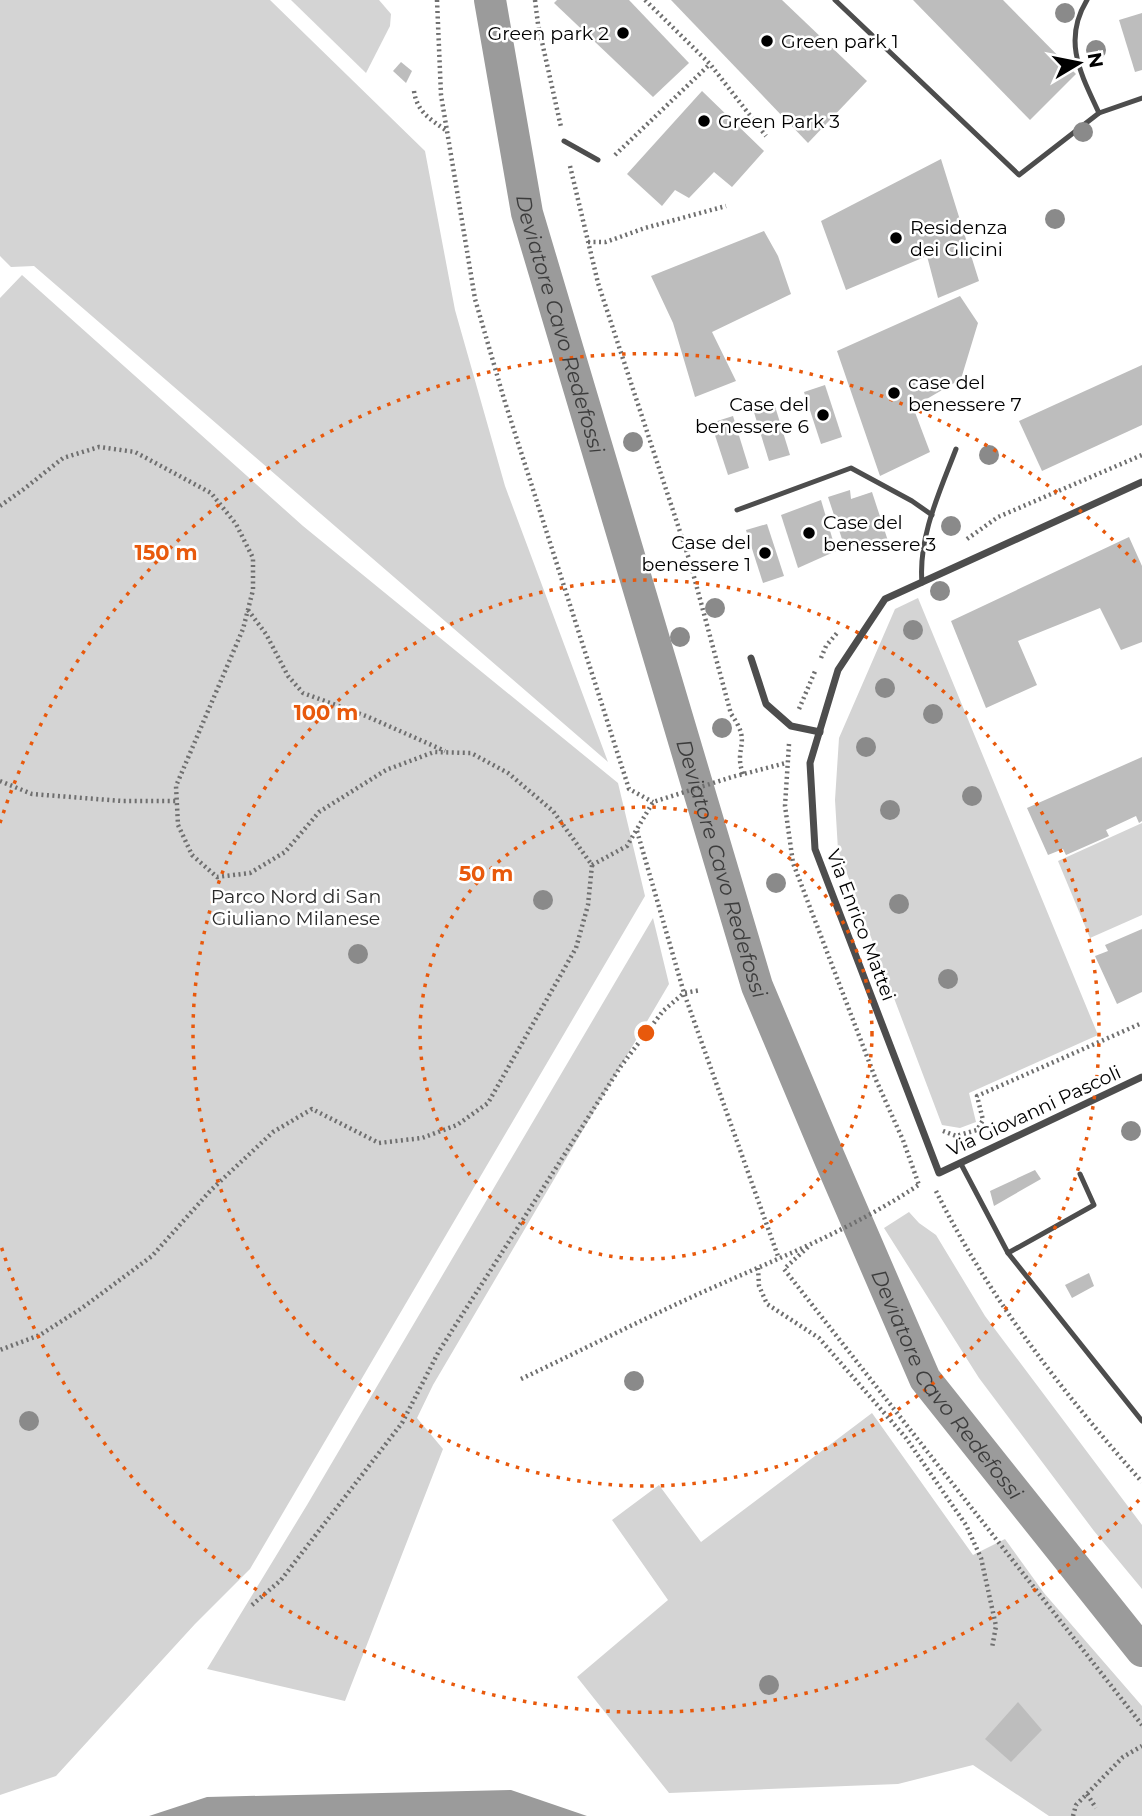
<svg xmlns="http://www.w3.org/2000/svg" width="1142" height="1816" font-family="Montserrat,sans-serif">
	<rect width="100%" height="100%" fill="#fff"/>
	<g fill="#d4d4d4">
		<path d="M0 0H270L425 151 455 310 505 486 608 762 34 266 11 267 0 256Z"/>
		<path d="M291 0H379L391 14 390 26 366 73Z"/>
		<path d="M22 275 303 526 618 783 645 896 250 1569 195 1624 56 1776 0 1795V298Z"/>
		<path d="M918 598 1098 1035 969 1093 976 1122 960 1128 942 1125 838 850 835 800 839 738 895 609Z"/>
		<path d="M1142 823V915L1090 938 1058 861Z"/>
		<path d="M653 918 669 984 433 1385 417 1418 443 1449 345 1701 207 1669 307 1505Z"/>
		<path d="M909 1212 919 1223 936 1235 985 1316 1142 1525V1589L1094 1531 979 1378 884 1228Z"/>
		<path d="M872 1413 973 1555 1005 1539 1044 1593 1142 1706V1816H1049L973 1765 898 1784 669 1793 577 1677 668 1600 612 1520 659 1485 701 1542Z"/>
	</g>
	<path fill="#9b9b9b" d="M511 1790 587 1816H149L207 1797Z"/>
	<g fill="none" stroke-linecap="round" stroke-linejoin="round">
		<path stroke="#9b9b9b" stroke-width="32" id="s1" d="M490 0 527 213 757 986 829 1157 925 1379 1142 1651"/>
	</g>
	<g fill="#bdbdbd">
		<path d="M557 0H629L689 63 653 97 554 3Z"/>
		<path d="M671 0H782L867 81 808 143Z"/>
		<path d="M913 0H1003L1076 74 1030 120Z"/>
		<path d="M1142 13V70L1135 72 1119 20Z"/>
		<path d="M401 62 412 71 406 83 393 71Z"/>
		<path d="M702 91 764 151 732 187 714 172 689 198 675 190 662 206 627 174Z"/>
		<path d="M941 159 979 281 938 298 927 256 846 290 821 221Z"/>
		<path d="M764 231 778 256 791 294 712 332 736 381 695 397 673 323 651 276Z"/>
		<path d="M960 296 978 323 961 379 913 407 930 452 880 476 837 351Z"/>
		<path d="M1142 365V425L1042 471 1019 421Z"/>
		<path d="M825 385 842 437 821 444 804 392Z"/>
		<path d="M774 403 790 455 769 461 753 409Z"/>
		<path d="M733 416 749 468 728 475 711 423Z"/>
		<path d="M850 490 851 499 872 492 889 544 868 551 865 543 845 548 828 497Z"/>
		<path d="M821 500 836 551 798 568 781 515Z"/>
		<path d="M767 524 784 576 763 583 746 530Z"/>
		<path d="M1129 537 1142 566V642L1121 650 1100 608 1018 641 1037 685 986 708 951 621Z"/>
		<path d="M1142 757V821L1139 823 1136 816 1106 830 1109 836 1066 855 1063 849 1048 855 1027 808Z"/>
		<path d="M1142 929V992L1117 1004 1095 956 1108 951 1105 945Z"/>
		<path d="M1035 1170 1041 1179 994 1206 990 1191Z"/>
		<path d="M1089 1273 1094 1286 1072 1298 1065 1285Z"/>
		<path d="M1018 1702 1042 1730 1011 1762 985 1739Z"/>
	</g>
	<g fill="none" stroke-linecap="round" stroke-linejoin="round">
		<g stroke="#6f6f6f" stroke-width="4.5" stroke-dasharray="2 3.5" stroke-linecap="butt">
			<path d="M437 0 441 95 475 299 504 399 629 789 653 802"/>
			<path d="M535 0 538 24 561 127"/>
			<path d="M645 0 710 64 766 136"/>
			<path d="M414 91C417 112 430 119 447 131"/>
			<path d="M615 155 710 64"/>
			<path d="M570 166 598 283 690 562 731 714C753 744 733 747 743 774"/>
			<path d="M588 242H606L645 228 726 206"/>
			<path d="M0 506 24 489 63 458 99 447 135 452 211 493 236 524 253 558V590L243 629 176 786 178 825 192 855 217 877 250 873 285 852 319 812 386 770 434 752 471 753 508 773 553 811 592 865 588 905 576 948 488 1103 457 1125 422 1138 379 1143 312 1109 273 1132 211 1190 152 1256 82 1308 40 1335 0 1350"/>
			<path d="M967 539 998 517 1142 455"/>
			<path d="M248 610 266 634 288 676 303 693 366 716 445 751"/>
			<path d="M821 658 826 646 837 633"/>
			<path d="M799 709 816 669"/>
			<path d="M789 744 785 806 793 863 876 1080 903 1140 919 1185"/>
			<path d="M0 781 32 794 122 801H177"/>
			<path d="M637 831 684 993 779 1259"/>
			<path d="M592 865 627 846 653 802 732 777 786 763"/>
			<path d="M943 1131 956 1136 977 1130 983 1120 977 1096 1142 1023"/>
			<path d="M936 1191C989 1298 1063 1393 1142 1482"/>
			<path d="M808 1247 784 1269 1142 1725"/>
			<path d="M758 1268 759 1286 767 1304 819 1338 906 1438 966 1525 981 1558 996 1626 992 1648"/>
			<path d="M521 1379C582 1350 643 1319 705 1291 779 1258 853 1229 920 1184"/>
			<path d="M252 1605 281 1580 402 1423 439 1351 621 1066 663 1011 684 993 701 990"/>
			<path d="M1087 1794 1096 1808"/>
			<path d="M1073 1816 1076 1805 1123 1757 1142 1746"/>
		</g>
		<g stroke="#4d4d4d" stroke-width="5">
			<path d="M835 0 1019 175 1099 113C1081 74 1062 41 1087 0"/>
			<path d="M1099 113 1142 98"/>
			<path d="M564 141 598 160"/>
			<path d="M737 510 851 468 912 501 932 515"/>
			<path d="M922 583C918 537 940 491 956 449"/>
			<path d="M961 1164 1008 1253 1142 1421"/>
			<path d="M1008 1253 1094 1205 1080 1174"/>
		</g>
		<g stroke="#4d4d4d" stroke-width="7">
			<path d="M1142 482 885 599 838 670 810 763 815 849 939 1173 1142 1077"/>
			<path d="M751 658 766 704 791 726 820 732"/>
		</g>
	</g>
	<g fill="#8a8a8a">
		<circle cx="1065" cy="13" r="10"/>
		<circle cx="1096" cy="50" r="10"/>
		<circle cx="1083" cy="132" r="10"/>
		<circle cx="1055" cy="219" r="10"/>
		<circle cx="633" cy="442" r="10"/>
		<circle cx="989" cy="455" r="10"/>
		<circle cx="951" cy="526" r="10"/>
		<circle cx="940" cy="591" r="10"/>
		<circle cx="715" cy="608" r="10"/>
		<circle cx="913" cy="630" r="10"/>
		<circle cx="680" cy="637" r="10"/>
		<circle cx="885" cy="688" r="10"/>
		<circle cx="933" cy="714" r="10"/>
		<circle cx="722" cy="728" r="10"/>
		<circle cx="866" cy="747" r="10"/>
		<circle cx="972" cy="796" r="10"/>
		<circle cx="890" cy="810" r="10"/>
		<circle cx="776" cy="883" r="10"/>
		<circle cx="543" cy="900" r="10"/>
		<circle cx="899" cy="904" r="10"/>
		<circle cx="358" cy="954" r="10"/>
		<circle cx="948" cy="979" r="10"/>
		<circle cx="1131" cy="1131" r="10"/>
		<circle cx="634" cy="1381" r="10"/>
		<circle cx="29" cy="1421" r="10"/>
		<circle cx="769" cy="1685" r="10"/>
	</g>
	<g fill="none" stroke="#e8590c" stroke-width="3.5" stroke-dasharray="3.5 7">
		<circle cx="646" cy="1033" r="226"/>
		<circle cx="646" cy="1033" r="453"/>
		<path d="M1139 1500A679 679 0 0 1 0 1243M0 823A679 679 0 0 1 1139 566"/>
	</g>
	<g fill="#000" stroke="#fff" stroke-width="2.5">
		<circle cx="623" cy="33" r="7"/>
		<circle cx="767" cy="41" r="7"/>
		<circle cx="704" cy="121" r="7"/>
		<circle cx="896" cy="238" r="7"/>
		<circle cx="894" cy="393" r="7"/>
		<circle cx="823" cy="415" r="7"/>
		<circle cx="809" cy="533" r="7"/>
		<circle cx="765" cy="553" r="7"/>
	</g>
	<g text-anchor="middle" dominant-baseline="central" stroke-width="5" stroke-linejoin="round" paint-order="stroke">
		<g font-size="19" fill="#000" stroke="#fff" text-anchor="start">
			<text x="609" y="33" text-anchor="end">Green park 2</text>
			<text x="781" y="41">Green park 1</text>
			<text x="718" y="121">Green Park 3</text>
			<text x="910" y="227">Residenza<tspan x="910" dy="22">dei Glicini</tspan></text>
			<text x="908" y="382">case del<tspan x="908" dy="22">benessere 7</tspan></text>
			<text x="809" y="404" text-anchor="end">Case del<tspan x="809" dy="22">benessere 6</tspan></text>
			<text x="823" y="522">Case del<tspan x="823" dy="22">benessere 3</tspan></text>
			<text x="751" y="542" text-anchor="end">Case del<tspan x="751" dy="22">benessere 1</tspan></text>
		</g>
		<g font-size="19" fill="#2b2b2b" stroke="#fff">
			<text x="296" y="896">Parco Nord di San<tspan x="296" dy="22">Giuliano Milanese</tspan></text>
		</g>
		<g font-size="19" fill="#000" stroke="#fff">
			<text transform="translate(861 925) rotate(69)">Via Enrico Mattei</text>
			<text transform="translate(1034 1111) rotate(-25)">Via Giovanni Pascoli</text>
		</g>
		<g font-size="21" font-style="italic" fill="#3c3c3c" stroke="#fff">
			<text stroke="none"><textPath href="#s1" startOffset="332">Deviatore Cavo Redefossi</textPath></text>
			<text stroke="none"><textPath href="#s1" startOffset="900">Deviatore Cavo Redefossi</textPath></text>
			<text stroke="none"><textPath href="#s1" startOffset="1466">Deviatore Cavo Redefossi</textPath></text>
		</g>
	</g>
	<circle cx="646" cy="1033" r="10" fill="#e8590c" stroke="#fff" stroke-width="3.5"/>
	<g font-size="21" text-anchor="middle" font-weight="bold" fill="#e8590c" stroke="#fff" stroke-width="5" stroke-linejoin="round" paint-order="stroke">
		<text x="166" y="560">150 m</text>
		<text x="326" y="720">100 m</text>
		<text x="486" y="881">50 m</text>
	</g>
	<g transform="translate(1079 63) rotate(80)" stroke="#ffffff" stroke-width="5" paint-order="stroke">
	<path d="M0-5L12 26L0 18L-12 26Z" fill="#000000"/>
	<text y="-10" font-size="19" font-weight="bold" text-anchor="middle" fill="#000000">N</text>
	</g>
</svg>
